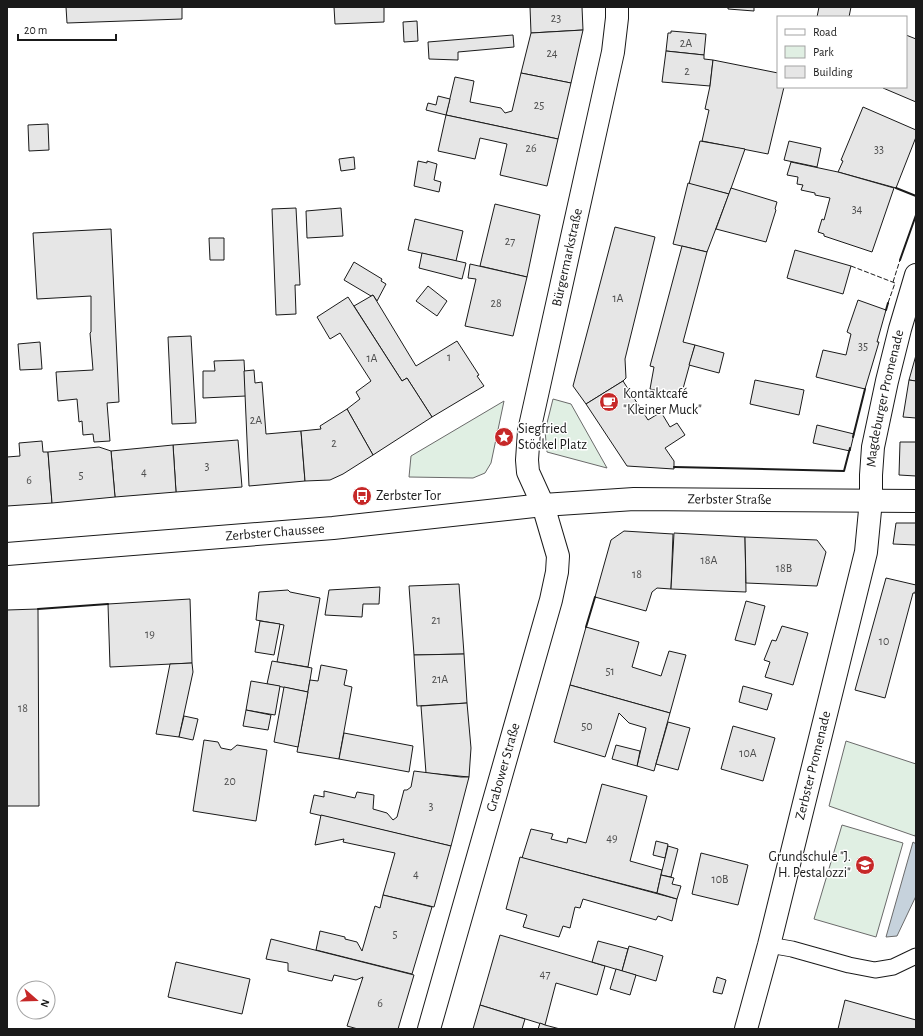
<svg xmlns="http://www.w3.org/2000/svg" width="923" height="1036" font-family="'Alegreya Sans',sans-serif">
	<rect width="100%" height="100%" fill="#fff"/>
	<g fill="#e0efe3" stroke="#6a6a6a">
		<path d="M553 399 571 404 607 468 547 452 545 431Z"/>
		<path d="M504 401 491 463 485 473 473 478 409 477 411 456Z"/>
		<path d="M846 741 916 764V832L915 836 829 806Z"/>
		<path d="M842 825 903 843 876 937 814 919Z"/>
	</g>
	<path fill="#c6d2dc" stroke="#6a6a6a" d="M913 842 916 844V896L897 936 886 937Z"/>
	<g fill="#e6e6e6" stroke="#1a1a1a">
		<path d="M66 7H182V19L67 23Z"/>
		<path d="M334 7H384V22L335 24Z"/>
		<path d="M530 7H582L583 30 531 33Z"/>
		<path d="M728 7H754V11L728 9Z"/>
		<path d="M819 7H851L849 17H817Z"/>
		<path d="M417 21 418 41 404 42 403 22Z"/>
		<path d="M583 30 571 83 521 73 531 33Z"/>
		<path d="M671 31 706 34 704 55 666 51 668 33H671Z"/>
		<path d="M513 35 514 47 458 52V60L429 59 428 42Z"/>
		<path d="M906 35 916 39V102L883 88 884 87H906Z"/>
		<path d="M666 51 704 55V59L713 60 710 86 662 82Z"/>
		<path d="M713 60 778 73V87H784L768 154 702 141 709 110 705 109 710 86Z"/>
		<path d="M521 73 571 83 558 139 446 115 455 77 474 81 470 102 501 108 505 113 512 111Z"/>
		<path d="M438 96 450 99 446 115 426 110 428 103 436 105Z"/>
		<path d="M863 107 916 130V137L896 188 838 172 843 161 841 160Z"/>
		<path d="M446 115 558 139 547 186 500 175 507 144 480 138 475 159 438 151Z"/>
		<path d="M48 124 49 150 29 151 28 125Z"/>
		<path d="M700 141 745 149 729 194 689 184Z"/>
		<path d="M789 141 821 148 817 167 784 160Z"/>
		<path d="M354 157 355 169 341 171 339 159Z"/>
		<path d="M418 161 427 163V161L437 164 434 180 441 182 439 192 414 186Z"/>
		<path d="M791 162 838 172 894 188 872 252 824 236V234L818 232 822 219 824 220 830 198 815 195V193L801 190 803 185 797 184 798 177 787 175Z"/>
		<path d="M688 183 729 194 707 252 673 244Z"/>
		<path d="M731 188 777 202 775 209 776 210 766 242 716 229Z"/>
		<path d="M495 204 540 215 527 277 480 266Z"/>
		<path d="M296 208 300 285H295L296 314 276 315 272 209Z"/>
		<path d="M341 208 343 236 307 238 306 211Z"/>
		<path d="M415 219 463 231 456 261 408 250Z"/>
		<path d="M615 227 655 237 625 359 626 378 623 381 586 404 573 386Z"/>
		<path d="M111 229 119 402 107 403 110 441 94 442 93 434 83 435 82 421 79 422 77 399 58 401 56 372 93 370 90 333 91 332V296L37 299 33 233Z"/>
		<path d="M209 238H224V260H210Z"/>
		<path d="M682 246 707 252 683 342 695 345 681 396 650 389 654 367 650 366Z"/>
		<path d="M795 250 851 266 843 294 787 278Z"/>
		<path d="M422 253 466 263 462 279 419 268Z"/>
		<path d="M354 262 382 279 381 281 386 284 377 301 373 295 371 296 344 280Z"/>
		<path d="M470 264 527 277 513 336 465 326 476 279 468 278Z"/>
		<path d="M428 286 447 301 437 316 416 301Z"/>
		<path d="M373 295 416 366 457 341 479 375 477 376 484 386 432 417 407 378 402 381 354 306Z"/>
		<path d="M348 297 402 381 407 378 432 417 373 455 347 409 360 399 356 392 371 381 340 333 330 339 317 317Z"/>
		<path d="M858 300 886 310 877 342H879L865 389 816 377 823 350 846 355 851 334 847 332Z"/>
		<path d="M191 336 196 423 172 424 168 337Z"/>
		<path d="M40 342 42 369 20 370 18 344Z"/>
		<path d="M695 345 724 353 719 373 689 365Z"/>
		<path d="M916 355V381L909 380Z"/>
		<path d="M244 360 246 396 203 398V371H215L214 361Z"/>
		<path d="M254 370 255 383 262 382 266 434 301 431 305 481 249 486 244 371Z"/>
		<path d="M755 380 804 390 799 415 750 404Z"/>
		<path d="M909 380 916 381V418L903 417Z"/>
		<path d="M623 381 648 420 661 412 670 427 677 423 685 435 665 448 674 461V469L627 466 586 404Z"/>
		<path d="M347 409 373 455 343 474 330 480 305 481 301 431 321 429 320 426Z"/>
		<path d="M817 425 854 434 850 451 813 443Z"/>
		<path d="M238 440 242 487 176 492 173 445Z"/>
		<path d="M42 441 43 452H48L52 503 7 506V457L20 456 19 443Z"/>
		<path d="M900 442H916V476L899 475Z"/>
		<path d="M173 445 176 492 115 497 111 451Z"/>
		<path d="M99 447 111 451 115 497 52 503 48 452Z"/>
		<path d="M896 523H916V545L893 544Z"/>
		<path d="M624 531 673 534 671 589 657 588 652 592 646 611 595 597 611 540Z"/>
		<path d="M674 533 745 537 746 592 671 589Z"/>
		<path d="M745 537 817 540 826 552 817 586 746 583Z"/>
		<path d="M886 578 916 585V588L915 593H913L885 698 855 690Z"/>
		<path d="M459 584 464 654 414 655 409 586Z"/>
		<path d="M380 587 379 604H363L362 617 325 615 329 590Z"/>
		<path d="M288 590 290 592 320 598 308 667 277 662 284 625 256 620 259 592Z"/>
		<path d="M190 599 192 663 110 667 108 604Z"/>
		<path d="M746 601 765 606 755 645 735 640Z"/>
		<path d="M38 609 39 806H7V610Z"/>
		<path d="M260 621 280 624 274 655 255 652Z"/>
		<path d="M782 626 808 633 793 685 765 677 770 662 764 660 772 640 776 641Z"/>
		<path d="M586 627 639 642 632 667 661 676 669 651 686 655 670 713 570 685Z"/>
		<path d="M464 654 467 703 417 706 414 655Z"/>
		<path d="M272 661 312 668 308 692 267 684Z"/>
		<path d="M192 663 193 672 179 737 156 734 170 664Z"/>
		<path d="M321 665 347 670 344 685 352 687 339 759 297 752 310 680 318 681Z"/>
		<path d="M251 681 280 686 275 715 246 710Z"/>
		<path d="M570 685 670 713 654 771 637 766 646 728 629 723 619 713 605 757 554 742Z"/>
		<path d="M743 686 772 694 767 710 739 702Z"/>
		<path d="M284 687 308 692 298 747 274 742Z"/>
		<path d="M467 703 471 748 469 777 426 773 421 706Z"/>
		<path d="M246 710 271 715 268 730 243 726Z"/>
		<path d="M184 716 198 719 193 740 179 737Z"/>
		<path d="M668 722 690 728 678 770 656 764Z"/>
		<path d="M733 726 775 738 763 781 721 769Z"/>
		<path d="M344 733 413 746 409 772 339 759Z"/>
		<path d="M204 740 218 742 221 748 231 750 237 745 267 750 256 821 193 811Z"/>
		<path d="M616 745 640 751 637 766 612 759Z"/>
		<path d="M414 771 461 777H469L451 846 310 813 314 795 324 797V791L355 798 357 792 374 795 373 809 387 813 393 820 397 817 404 790H407L411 787Z"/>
		<path d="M602 784 647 796 630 861 662 870 657 893 522 858 531 829 553 834 551 839 567 843 568 838 586 843Z"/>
		<path d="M321 815 451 846 434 907 383 895 395 853 343 842 344 839 315 845Z"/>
		<path d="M656 841 668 844 665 858 653 855Z"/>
		<path d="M668 846 678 849 671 877 661 875Z"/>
		<path d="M701 853 748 865 738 905 692 894Z"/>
		<path d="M520 857 677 899 672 921 658 916 656 920 583 899 580 908 575 907 570 928 563 926 559 937 523 927 527 915 506 909Z"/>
		<path d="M661 875 674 878 672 884 681 886 677 899 657 893Z"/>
		<path d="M383 895 432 907 412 974 316 950 320 931 345 937V939L357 942 362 951 375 906 380 908Z"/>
		<path d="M500 935 605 966 597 995 556 983 545 1025 480 1005Z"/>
		<path d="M271 939 414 975 398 1029H358L347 1026 363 977 356 980 334 975 332 981 288 971V963L266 959Z"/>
		<path d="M598 941 628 949 622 971 592 962Z"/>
		<path d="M629 946 663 956 656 981 622 971Z"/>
		<path d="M176 962 250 979 242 1014 168 997Z"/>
		<path d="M616 969 636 975 630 995 610 989Z"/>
		<path d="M717 977 726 980 722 994 713 992Z"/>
		<path d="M845 1000 916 1020V1029H838Z"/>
		<path d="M480 1005 525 1019 522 1029H473Z"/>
		<path d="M540 1023 545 1025 560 1029H538Z"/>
	</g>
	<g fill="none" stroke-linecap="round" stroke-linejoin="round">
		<defs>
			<path id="service" d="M769 945 792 949 849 965 875 970 893 967 916 956"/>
			<g id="minor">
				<path id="s1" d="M429 1029 551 600 557 572 558 556 543 505 528 472 527 460 529 431 613 52 617 18V7"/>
				<path id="s2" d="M746 1029 769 945 866 552 871 500V475L873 447 887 381 900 329 916 275"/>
			</g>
			<g id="tertiary">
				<path id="s3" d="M7 554 333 528 543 505 634 499 916 501"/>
			</g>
		</defs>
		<use href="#service" stroke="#1a1a1a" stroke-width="17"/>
		<use href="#minor" stroke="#1a1a1a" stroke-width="24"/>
		<use href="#tertiary" stroke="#1a1a1a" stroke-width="24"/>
		<use href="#service" stroke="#fff" stroke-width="15"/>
		<use href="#minor" stroke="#fff" stroke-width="22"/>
		<use href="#tertiary" stroke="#fff" stroke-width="22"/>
		<g stroke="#1a1a1a" stroke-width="1" stroke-dasharray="5 2" stroke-linecap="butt">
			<path d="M851 266 895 283 888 303"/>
			<path d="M893 282 900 260"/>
		</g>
		<g stroke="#1a1a1a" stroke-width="2">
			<path d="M896 188 916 196"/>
			<path d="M900 260 916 215"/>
			<path d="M886 310 888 303"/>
			<path d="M853 437 865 389"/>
			<path d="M674 467 844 471 850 448"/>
			<path d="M38 609 108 604"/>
			<path d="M586 627 595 597"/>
		</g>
	</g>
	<defs>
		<symbol id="cafe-disc" viewBox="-11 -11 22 22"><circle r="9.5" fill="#c62828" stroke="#fff"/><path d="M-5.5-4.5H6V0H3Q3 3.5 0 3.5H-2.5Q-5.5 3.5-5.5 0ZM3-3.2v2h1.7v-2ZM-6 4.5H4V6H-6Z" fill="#fff"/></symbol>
		<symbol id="sight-disc" viewBox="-11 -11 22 22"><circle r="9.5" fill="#c62828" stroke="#fff"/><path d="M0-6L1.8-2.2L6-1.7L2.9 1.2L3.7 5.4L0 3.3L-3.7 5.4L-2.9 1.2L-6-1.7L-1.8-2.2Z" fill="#fff"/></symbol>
		<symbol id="bus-disc" viewBox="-11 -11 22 22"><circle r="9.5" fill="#c62828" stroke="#fff"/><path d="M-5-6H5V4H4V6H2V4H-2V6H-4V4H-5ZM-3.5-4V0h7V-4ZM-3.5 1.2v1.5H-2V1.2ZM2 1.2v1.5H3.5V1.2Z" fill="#fff"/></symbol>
		<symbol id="school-disc" viewBox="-11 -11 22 22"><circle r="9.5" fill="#c62828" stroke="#fff"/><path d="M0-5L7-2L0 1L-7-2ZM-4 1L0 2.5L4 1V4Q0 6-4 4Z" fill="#fff"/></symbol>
	</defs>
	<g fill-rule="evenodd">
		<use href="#cafe-disc" x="598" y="391" width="22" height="22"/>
		<use href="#sight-disc" x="493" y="426" width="22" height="22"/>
		<use href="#bus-disc" x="351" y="485" width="22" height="22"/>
		<use href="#school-disc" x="854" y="854" width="22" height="22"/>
	</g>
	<g text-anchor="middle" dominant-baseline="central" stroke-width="3" stroke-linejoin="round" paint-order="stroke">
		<g font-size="12" fill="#4d4d4d">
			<text x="556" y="18">23</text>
			<text x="686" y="43">2A</text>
			<text x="552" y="53">24</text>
			<text x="687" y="71">2</text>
			<text x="539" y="105">25</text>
			<text x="531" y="148">26</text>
			<text x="879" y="149">33</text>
			<text x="857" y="209">34</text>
			<text x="510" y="241">27</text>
			<text x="618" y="298">1A</text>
			<text x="496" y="303">28</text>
			<text x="863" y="346">35</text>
			<text x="449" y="357">1</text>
			<text x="372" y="358">1A</text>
			<text x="256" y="420">2A</text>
			<text x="334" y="443">2</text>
			<text x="207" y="466">3</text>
			<text x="144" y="472">4</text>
			<text x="81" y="475">5</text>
			<text x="29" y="480">6</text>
			<text x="709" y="560">18A</text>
			<text x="784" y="568">18B</text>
			<text x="637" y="574">18</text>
			<text x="436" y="620">21</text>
			<text x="150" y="634">19</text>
			<text x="884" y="641">10</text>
			<text x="610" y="671">51</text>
			<text x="440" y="679">21A</text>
			<text x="23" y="708">18</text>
			<text x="587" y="726">50</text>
			<text x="748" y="753">10A</text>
			<text x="230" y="781">20</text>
			<text x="431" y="806">3</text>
			<text x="612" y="838">49</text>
			<text x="416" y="874">4</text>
			<text x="720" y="879">10B</text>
			<text x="395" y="934">5</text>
			<text x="545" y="974">47</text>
			<text x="380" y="1003">6</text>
		</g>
		<g font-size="14" fill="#1a1a1a" stroke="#fff">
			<text stroke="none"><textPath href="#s1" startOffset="799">Bürgermarkstraße</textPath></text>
			<text stroke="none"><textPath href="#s2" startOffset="647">Magdeburger Promenade</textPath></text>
			<text stroke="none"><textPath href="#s3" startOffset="725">Zerbster Straße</textPath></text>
			<text stroke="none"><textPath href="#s3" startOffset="269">Zerbster Chaussee</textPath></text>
			<text stroke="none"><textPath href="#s2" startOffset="272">Zerbster Promenade</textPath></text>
			<text stroke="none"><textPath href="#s1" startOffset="272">Grabower Straße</textPath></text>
		</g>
		<g font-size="14" fill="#1a1a1a" stroke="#fff" text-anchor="start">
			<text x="623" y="394">Kontaktcafé<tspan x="623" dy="16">"Kleiner Muck"</tspan></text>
			<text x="518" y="429">Siegfried<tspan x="518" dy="16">Stöckel Platz</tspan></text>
			<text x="376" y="496">Zerbster Tor</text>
			<text x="851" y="857" text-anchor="end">Grundschule "J.<tspan x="851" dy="16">H. Pestalozzi"</tspan></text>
		</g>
	</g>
	<rect width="923" height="1036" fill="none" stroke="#1a1a1a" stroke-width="16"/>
	<rect x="777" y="16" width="130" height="72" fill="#ffffff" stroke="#a3a3a3"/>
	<rect x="785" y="29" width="20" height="6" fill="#ffffff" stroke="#a3a3a3"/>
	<text x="813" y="36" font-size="12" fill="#1a1a1a">Road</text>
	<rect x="785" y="46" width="20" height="12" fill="#e0efe3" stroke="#a3a3a3"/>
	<text x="813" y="56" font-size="12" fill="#1a1a1a">Park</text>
	<rect x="785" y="66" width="20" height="12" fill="#e6e6e6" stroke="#a3a3a3"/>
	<text x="813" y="76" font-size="12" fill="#1a1a1a">Building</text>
	<g transform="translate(36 1000) rotate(110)"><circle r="19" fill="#ffffff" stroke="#a3a3a3"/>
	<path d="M0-3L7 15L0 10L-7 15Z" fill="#c62828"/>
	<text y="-6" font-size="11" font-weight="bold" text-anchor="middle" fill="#1a1a1a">N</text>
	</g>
	<path d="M18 34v6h98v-6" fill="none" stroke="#1a1a1a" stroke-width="2"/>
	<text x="24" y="34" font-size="12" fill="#1a1a1a" stroke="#ffffff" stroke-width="3" paint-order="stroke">20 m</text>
</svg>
